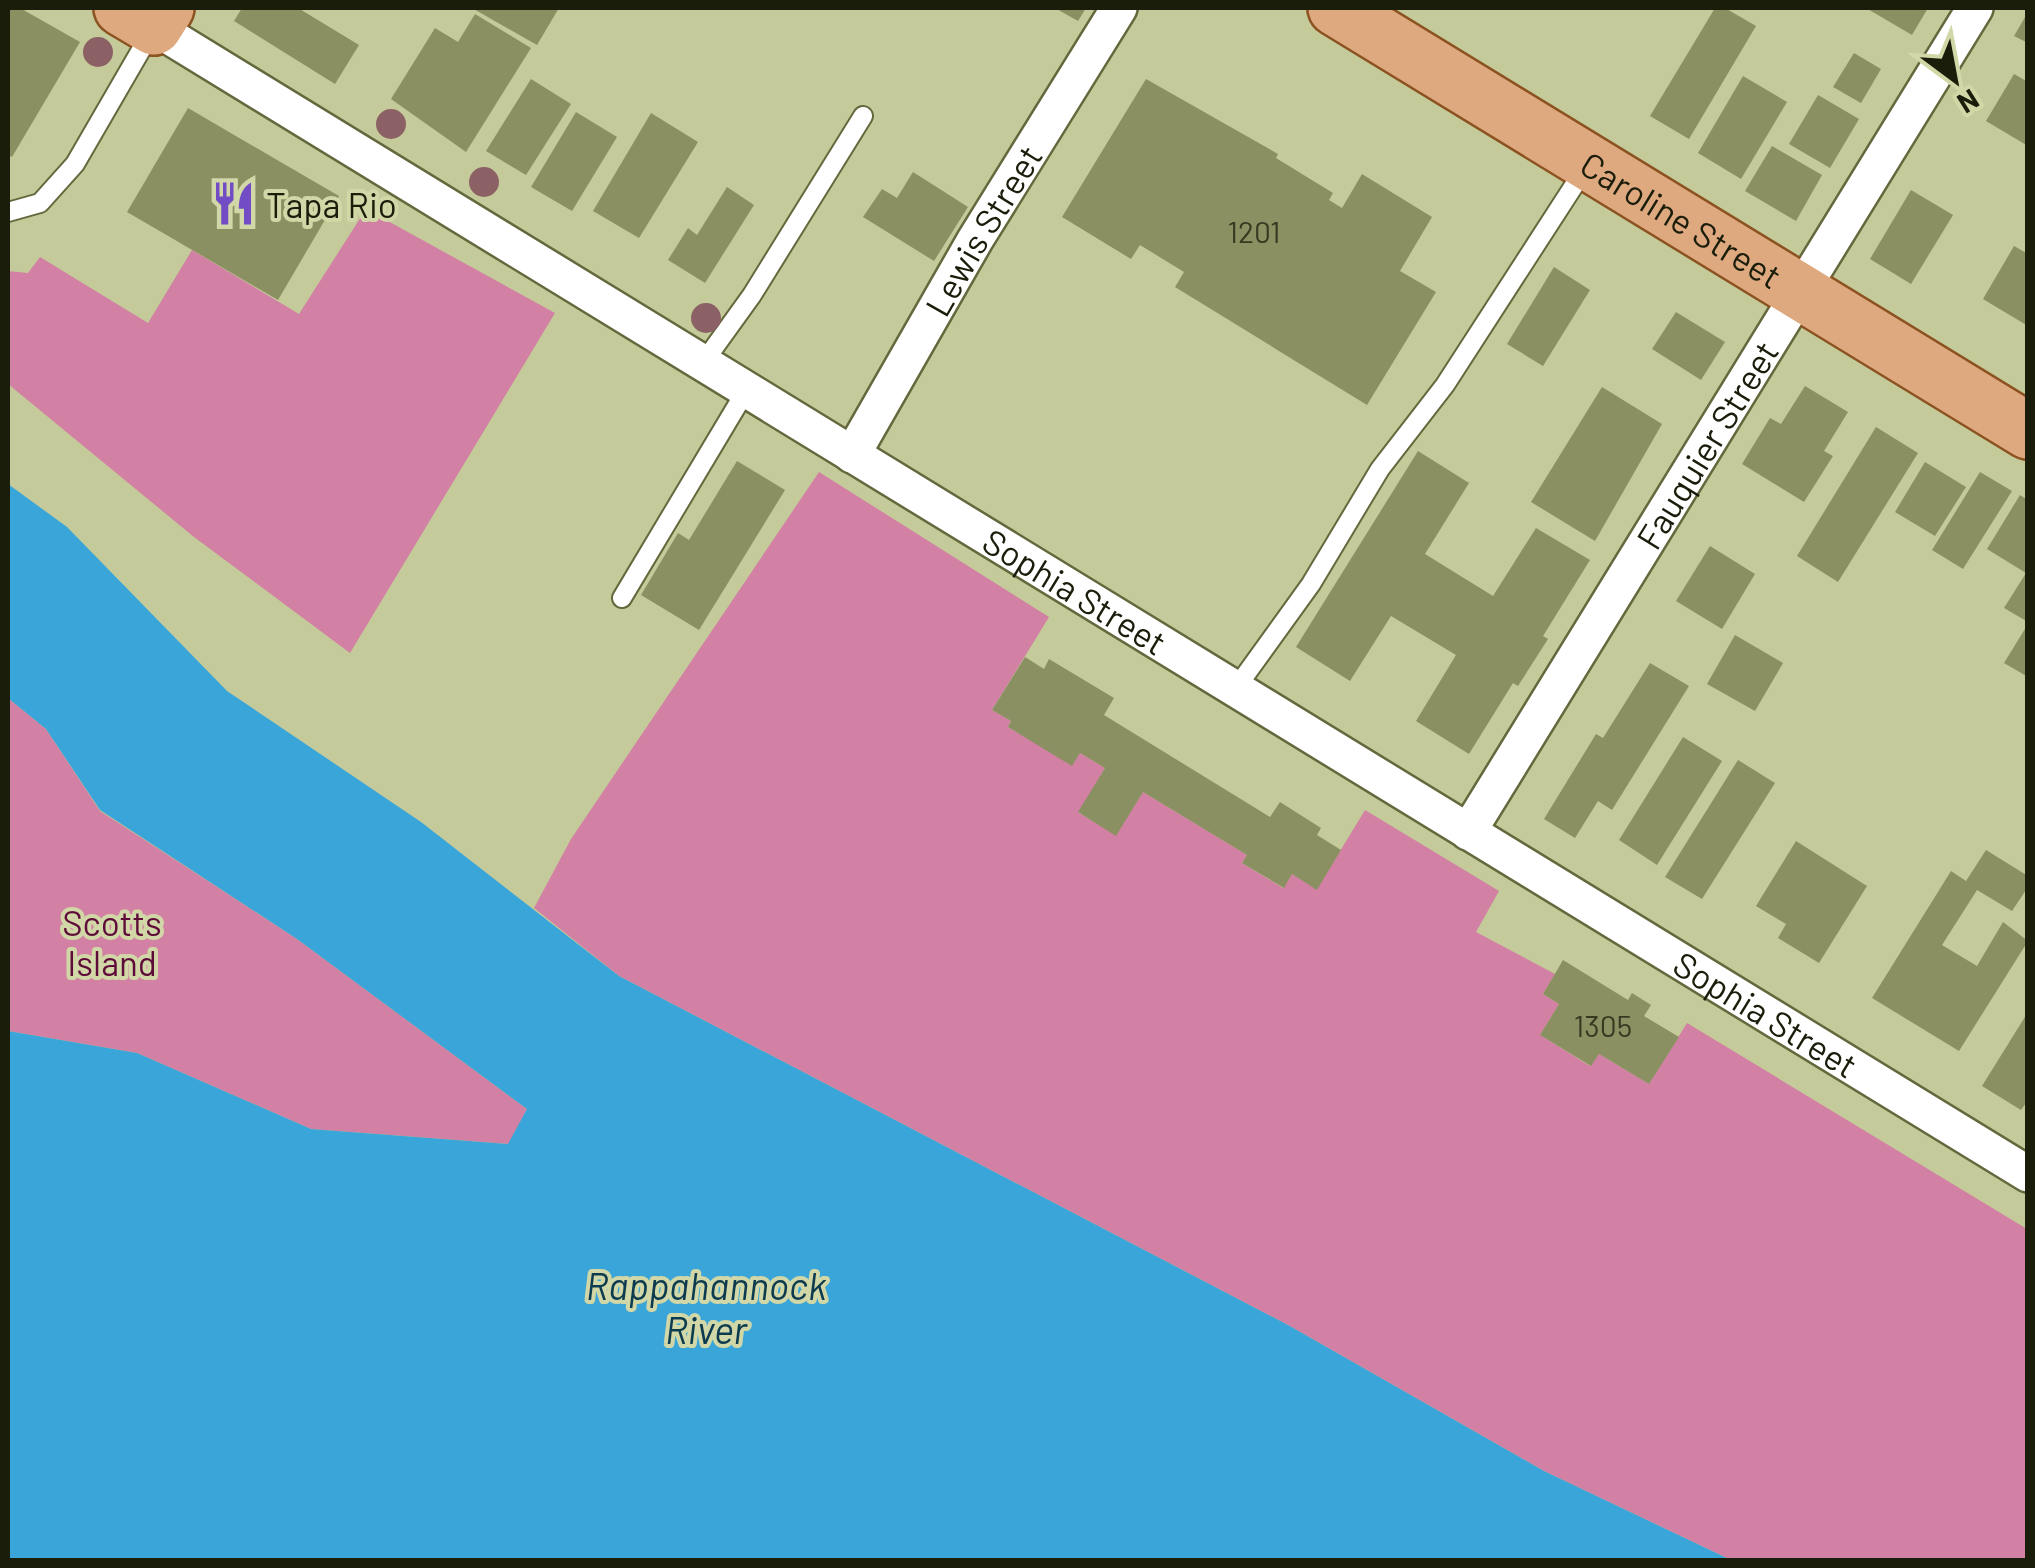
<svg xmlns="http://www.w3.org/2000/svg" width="2035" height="1568" font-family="Barlow,sans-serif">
	<rect width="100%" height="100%" fill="#c4ca9a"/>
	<g fill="#d280a3">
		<path d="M366 209 555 313 350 653 194 537 8 384V271L28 273 40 257 148 323 192 250 299 314Z"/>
		<path d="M819 472 1049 617 992 710 1011 721 1008 727 1072 765 1080 753 1105 768 1079 813 1116 835 1143 792 1247 855 1242 863 1283 888 1292 874 1317 889 1365 810 1499 891 1476 932 1555 974 1543 994 1559 1004 1540 1035 1590 1066 1599 1054 1649 1084 1687 1023 2027 1229V1560H1731L1544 1471 1288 1325 619 976 534 908 571 839Z"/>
		<path d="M8 698 46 729 100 811 297 939 527 1109 509 1144 311 1129 137 1053 8 1031Z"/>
	</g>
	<path fill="#39a5d8" d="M8 484 67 527 227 691 421 822 619 976 1288 1325 1544 1471 1731 1560H8V1031L137 1053 311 1129 508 1144 527 1109 297 939 100 810 46 729 8 698Z"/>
	<g fill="#8b9062">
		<path d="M8 8H20L80 42 12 157 8 155Z"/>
		<path d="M242 8H298L359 45 335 84 234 21Z"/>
		<path d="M472 8H559L537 45Z"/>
		<path d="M1055 8H1086L1078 21Z"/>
		<path d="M1715 8H1725L1756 26 1689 139 1650 116Z"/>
		<path d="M1866 8H1928L1912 35Z"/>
		<path d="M2028 12V43L2014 36Z"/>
		<path d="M475 14 531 48 466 152 391 99 435 28 458 42Z"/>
		<path d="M1854 53 1881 69 1861 103 1833 87Z"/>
		<path d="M2014 74 2028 82V146L1986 121Z"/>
		<path d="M1743 76 1787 102 1741 179 1698 153Z"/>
		<path d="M531 79 571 104 526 175 486 151Z"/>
		<path d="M1146 79 1278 154 1276 158 1333 193 1329 200 1342 208 1362 174 1432 217 1400 271 1436 292 1367 405 1175 287 1184 272 1140 245 1131 259 1062 217Z"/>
		<path d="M1818 95 1859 119 1830 168 1789 144Z"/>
		<path d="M188 108 339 196 278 300 127 212Z"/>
		<path d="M576 112 617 137 572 211 531 187Z"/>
		<path d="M651 113 698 142 639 238 593 211Z"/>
		<path d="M1772 146 1822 175 1796 221 1745 191Z"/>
		<path d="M913 172 968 207 934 261 863 217 882 189 897 198Z"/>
		<path d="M727 187 754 205 705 283 668 260 688 228 697 235Z"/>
		<path d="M1911 190 1953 215 1911 284 1870 259Z"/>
		<path d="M2014 246 2028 254V326L1983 299Z"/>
		<path d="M1554 267 1590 290 1543 366 1507 344Z"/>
		<path d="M1676 312 1725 342 1701 380 1652 349Z"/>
		<path d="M1805 386 1848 412 1824 451 1833 456 1804 502 1742 464 1770 418 1781 424Z"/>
		<path d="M1602 387 1662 424 1595 541 1531 502Z"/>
		<path d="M1876 427 1918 453 1838 582 1797 556Z"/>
		<path d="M1418 451 1469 483 1425 554 1493 596 1536 528 1590 560 1543 636 1548 639 1518 686 1513 683 1469 754 1416 721 1456 655 1391 616 1350 681 1296 647Z"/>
		<path d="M737 461 785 490 699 630 641 595 678 533 689 540Z"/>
		<path d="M1925 462 1966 487 1935 536 1895 512Z"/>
		<path d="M1980 472 2012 491 1963 569 1932 550Z"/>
		<path d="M2020 495 2028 500V622L2004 608 2026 573 1987 549Z"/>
		<path d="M1710 546 1755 574 1722 629 1676 601Z"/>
		<path d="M2028 624V677L2004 663Z"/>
		<path d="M1735 635 1783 663 1755 711 1707 684Z"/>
		<path d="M1025 657 1044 669 1049 659 1114 698 1104 715 1270 817 1280 802 1321 828 1317 835 1341 850 1317 890 1292 874 1284 888 1242 863 1247 855 1143 792 1116 836 1078 812 1105 768 1080 753 1072 766 1008 727 1011 721 992 710Z"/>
		<path d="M1650 663 1689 686 1612 810 1598 801 1575 838 1544 819 1596 734 1603 738Z"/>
		<path d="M1683 737 1722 761 1657 865 1619 840Z"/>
		<path d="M1738 760 1775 783 1702 899 1665 877Z"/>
		<path d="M1796 841 1867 886 1819 963 1778 938 1786 924 1756 906Z"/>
		<path d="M1986 850 2028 876V887L2012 911 1977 890 1942 945 1977 966 2003 922 2028 941 1959 1051 1872 998 1951 871 1966 881Z"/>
		<path d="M1563 960 1628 1000 1632 993 1651 1005 1644 1016 1679 1037 1649 1084 1599 1054 1591 1066 1540 1035 1559 1004 1543 994Z"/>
		<path d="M2028 1012V1100L2021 1110 1982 1086Z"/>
	</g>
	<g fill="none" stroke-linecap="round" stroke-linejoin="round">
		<defs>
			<g id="service">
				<path d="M8 212 40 203 75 164 152 31"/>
				<path d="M703 363 752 295 863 116"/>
				<path d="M622 598 747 389"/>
				<path d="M1236 688 1311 584 1380 469 1445 385 1586 167"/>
			</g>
			<g id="minor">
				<path id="s1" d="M154 27 2028 1174"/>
				<path id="s2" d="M852 455 975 240 1119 8"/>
				<path id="s3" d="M1468 832 1975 8"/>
			</g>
			<g id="primary">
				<path d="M122 8 154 27 166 8"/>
				<path id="s4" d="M1336 8 2028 431"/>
			</g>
		</defs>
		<use href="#service" stroke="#64683c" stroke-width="22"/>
		<use href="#minor" stroke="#64683c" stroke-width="40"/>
		<use href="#primary" stroke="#8c5220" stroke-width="60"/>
		<use href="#service" stroke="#fff" stroke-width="18"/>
		<use href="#minor" stroke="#fff" stroke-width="35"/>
		<use href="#primary" stroke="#dfa980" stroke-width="55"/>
	</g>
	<g fill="#8c6165">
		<circle cx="98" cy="52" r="15"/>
		<circle cx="391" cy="124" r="15"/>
		<circle cx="484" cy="182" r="15"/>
		<circle cx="706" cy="318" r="15"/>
	</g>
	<defs>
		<symbol id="restaurant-bare" viewBox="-9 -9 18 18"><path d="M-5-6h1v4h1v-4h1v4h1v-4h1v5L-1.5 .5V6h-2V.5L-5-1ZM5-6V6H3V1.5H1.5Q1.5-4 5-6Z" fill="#724cc5" stroke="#d1d7a6" stroke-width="2.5" paint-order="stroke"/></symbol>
	</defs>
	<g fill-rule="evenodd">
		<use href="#restaurant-bare" x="202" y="172" width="63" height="63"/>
	</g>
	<g text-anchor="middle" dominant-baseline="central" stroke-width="8" stroke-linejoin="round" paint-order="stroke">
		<g font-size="30" fill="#373a21">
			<text x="1254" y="231">1201</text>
			<text x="1603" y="1025">1305</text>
		</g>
		<g font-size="35" fill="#1b1d0b" stroke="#d1d7a6" text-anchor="start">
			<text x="266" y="204">Tapa Rio</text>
		</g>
		<g font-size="35" fill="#1b1d0b" stroke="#d1d7a6">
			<text stroke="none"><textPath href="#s4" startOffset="405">Caroline Street</textPath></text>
			<text stroke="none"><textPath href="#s2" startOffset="260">Lewis Street</textPath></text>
			<text stroke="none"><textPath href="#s3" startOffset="455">Fauquier Street</textPath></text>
			<text stroke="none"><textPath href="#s1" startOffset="1080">Sophia Street</textPath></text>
			<text stroke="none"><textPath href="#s1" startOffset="1890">Sophia Street</textPath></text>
		</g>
		<g font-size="35" fill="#5e0b39" stroke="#d1d7a6">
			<text x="112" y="922">Scotts<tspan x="112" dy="40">Island</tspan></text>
		</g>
		<g font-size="38" font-style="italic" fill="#0c3a4f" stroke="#d1d7a6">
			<text x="706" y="1285">Rappahannock<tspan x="706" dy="44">River</tspan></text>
		</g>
	</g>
	<rect width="2035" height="1568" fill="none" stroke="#1b1d0b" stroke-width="20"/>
	<g transform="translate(1955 80) rotate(148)" stroke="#d1d7a6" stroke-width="8" paint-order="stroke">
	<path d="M0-8L18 38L0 25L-18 38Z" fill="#1b1d0b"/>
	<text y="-15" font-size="28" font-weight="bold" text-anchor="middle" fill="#1b1d0b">N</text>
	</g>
</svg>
